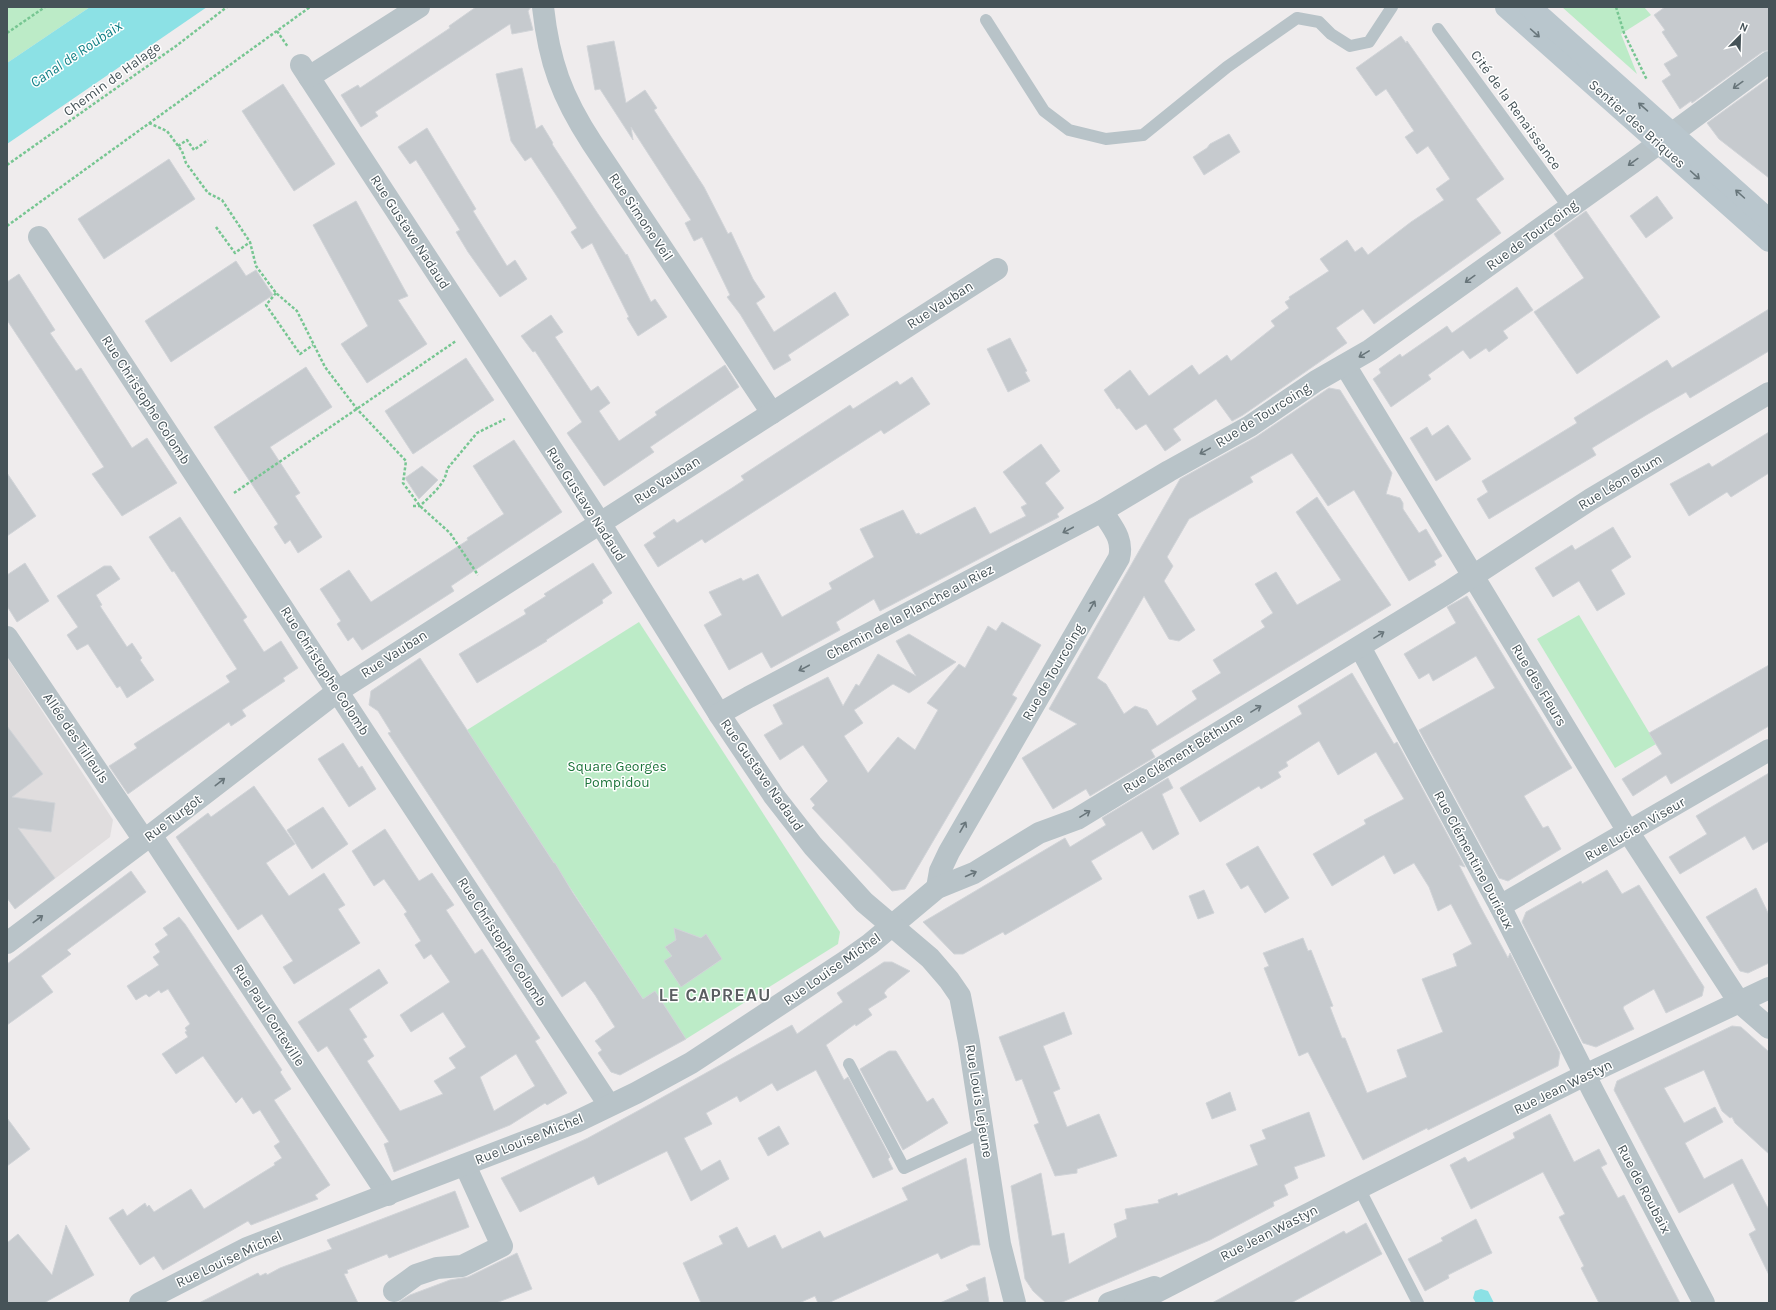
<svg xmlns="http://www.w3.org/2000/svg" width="1776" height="1310" font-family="Karla,sans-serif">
	<rect width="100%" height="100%" fill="#efeced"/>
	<path fill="#e0ddde" d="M7 657 113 820 110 837 15 909 7 898Z"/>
	<g fill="#bcebc7">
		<path d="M7 7H90L7 63Z"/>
		<path d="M1562 7H1644L1651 15 1621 34 1637 74Z"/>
		<path d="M1579 615 1656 744 1615 768 1537 639Z"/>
		<path d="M639 622 840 932 838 944 686 1039 643 999 467 730Z"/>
	</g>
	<g fill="#8ce1e5">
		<path d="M90 7H207L7 144V63Z"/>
		<path d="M1481 1289 1488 1291 1494 1303H1476L1473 1298 1475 1291Z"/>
	</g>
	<g fill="#c6cace" stroke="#d1d4d8" fill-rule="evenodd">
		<path d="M476 7H531L528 11 533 30 512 34 510 24 375 112 378 116 361 127 341 95 358 85 360 88 450 28 449 26Z"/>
		<path d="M1665 7H1769V50L1762 52 1692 103 1691 101 1680 109 1662 81 1671 75 1664 64 1678 56 1662 32 1665 30 1654 15Z"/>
		<path d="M1401 36 1406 43 1407 41 1504 179 1476 199 1501 233 1374 324 1363 309 1336 328 1347 343 1243 415 1232 421 1216 399 1173 429 1181 440 1165 451 1146 424 1136 430 1119 408 1117 409 1104 390 1130 370 1149 396 1192 365 1199 375 1227 355 1231 361 1275 326 1271 321 1289 308 1285 302 1290 299 1289 297 1329 271 1320 259 1347 240 1355 252 1362 247 1368 255 1411 222 1444 200 1436 189 1450 179 1428 146 1417 154 1405 137 1414 131 1386 89 1376 96 1356 68Z"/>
		<path d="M614 41 626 103 645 90 657 108 654 110 704 187 728 234 731 232 753 279 765 297 756 303 774 332 835 292 849 315 788 355 791 360 774 370 740 314 727 297 730 295 702 237 694 241 685 223 691 220 631 127 633 140 600 89 595 90 587 46Z"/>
		<path d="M522 68 536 129 542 125 553 143 552 144 598 214 626 255 627 254 651 302 655 299 667 317 638 336 627 318 629 317 592 243 582 249 571 232 577 228 560 201 531 157 525 161 511 141 496 74Z"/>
		<path d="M1769 78V178L1719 139 1707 123Z"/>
		<path d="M283 84 335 164 294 191 242 111Z"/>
		<path d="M427 128 476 209 473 211 507 266 515 260 527 279 500 297 468 252 456 232 460 230 416 160 410 164 398 147Z"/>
		<path d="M1229 134 1240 152 1204 175 1193 157 1207 148 1210 144Z"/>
		<path d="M169 159 195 199 104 259 78 219Z"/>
		<path d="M1657 196 1673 218 1646 238 1630 216Z"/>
		<path d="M356 201 408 296 398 300 427 344 367 383 341 344 368 326 313 225Z"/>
		<path d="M1586 211 1660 317 1577 374 1534 312 1584 278 1554 234Z"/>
		<path d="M236 261 246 276 256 270 273 295 171 362 145 321Z"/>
		<path d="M19 274 55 330 50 333 76 371 81 368 132 448 147 438 177 483 122 516 92 474 104 467 7 320V282Z"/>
		<path d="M1517 287 1533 310 1503 331 1508 338 1489 352 1486 348 1470 359 1463 350 1428 375 1431 379 1391 407 1373 379 1381 373 1379 369 1400 354 1402 357 1447 326 1452 333Z"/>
		<path d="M1769 309V351L1690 398 1686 392 1648 414 1592 448 1596 455 1489 519 1477 499 1488 492 1482 481 1577 423 1574 418 1667 360 1672 368Z"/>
		<path d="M551 315 563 332 555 337 591 391 598 386 610 403 599 411 619 441 657 415 655 412 725 365 739 387 650 447 654 452 604 486 567 433 582 422 535 351 533 352 521 336Z"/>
		<path d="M1010 338 1027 371 1025 372 1030 381 1008 392 987 349Z"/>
		<path d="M466 358 494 400 413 454 385 411Z"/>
		<path d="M306 367 332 407 270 447 300 493 295 496 322 537 298 553 290 540 285 544 274 527 278 524 214 427Z"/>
		<path d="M912 377 930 404 884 434 881 430 705 543 702 539 658 567 644 545 656 537 653 533 674 519 677 523 732 488 744 480 741 476 850 405 853 409 897 381 900 385Z"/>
		<path d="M1329 388 1340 390 1392 473 1386 494 1400 498 1403 503V509L1419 533 1426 529 1442 556 1434 561 1436 565 1409 581 1354 490 1328 506 1292 453 1250 477 1253 482 1189 519 1167 557 1173 566 1164 581 1195 630 1179 641 1169 639 1144 596 1097 678 1106 684 1124 714 1135 706 1147 710 1157 726 1197 699 1192 691 1221 673 1213 660 1265 627 1261 621 1273 613 1255 584 1276 572 1297 605 1341 580 1296 512 1317 497 1391 605 1151 750 1155 757 1090 796 1086 789 1053 809 1022 758 1077 724 1049 709 1180 479 1256 437Z"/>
		<path d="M1448 425 1471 459 1436 481 1410 438 1427 427 1432 436Z"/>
		<path d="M1769 432V473L1731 497 1727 492 1689 516 1670 484 1709 463 1712 467Z"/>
		<path d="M514 440 562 512 451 586 454 591 362 650 353 637 348 641 337 624 341 621 320 589 349 570 371 602 468 540 467 538 504 514 473 466Z"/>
		<path d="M1041 444 1060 471 1045 483 1064 508 1057 514 1059 517 880 611 874 599 836 622 840 630 771 668 762 652 729 670 704 625 722 615 709 592 741 578 743 581 758 574 782 617 832 589 829 583 874 557 860 529 903 510 916 534 919 533 920 535 975 507 990 534 1026 516 1021 507 1027 504 1003 472Z"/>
		<path d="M422 466 438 480 419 499 405 478Z"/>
		<path d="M7 473 36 516 7 536Z"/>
		<path d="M180 517 247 617 243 620 264 652 281 641 298 668 283 678 285 681 242 710 246 716 231 726 229 722 128 794 109 766 137 748 134 744 230 682 226 676 237 669 174 571 172 572 149 537Z"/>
		<path d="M1613 527 1631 557 1611 570 1625 594 1597 611 1579 581 1553 597 1535 568 1572 545 1575 550Z"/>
		<path d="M25 563 49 601 17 622 7 606V575Z"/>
		<path d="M593 563 612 593 602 600 603 603 546 640 547 641 477 683 459 654 526 614 524 610 546 596 544 594Z"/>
		<path d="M104 566H111L120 579 96 595 102 605 100 606 127 647 132 643 142 658 140 660 154 680 127 698 120 686 117 688 88 644 77 650 67 635 78 627 57 596Z"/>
		<path d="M1467 596 1572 768 1524 796 1543 828 1548 826 1561 849 1508 881 1499 878 1419 730 1495 688 1476 656 1433 681 1429 673 1419 679 1404 654 1456 623 1447 607Z"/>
		<path d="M1002 622 1041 645 1012 695 1017 698 905 889 892 891 812 808 815 805 810 799 828 781 803 745 780 760 764 735 783 724 773 705 828 677 843 706 856 684 859 686 878 654 916 676 896 641 909 634 956 662 909 693 893 684 854 710 863 723 844 736 868 773 898 737 915 750 938 710 927 703 959 664 965 668 988 626 996 631Z"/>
		<path d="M420 658 554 863H555L573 893 643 999 655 991 686 1039 620 1075 611 1072 598 1053 602 1050 595 1041 615 1027 595 995 585 981 562 997 388 733 391 732 378 711 369 705 371 691Z"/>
		<path d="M1769 665V726L1671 784 1666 775 1633 796 1622 779 1662 754 1649 733Z"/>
		<path d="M1352 673 1394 744 1397 742 1465 867 1459 865 1480 906 1508 958 1510 953 1560 1053 1558 1066 1428 1130 1427 1128 1363 1160 1308 1052 1299 1056 1264 968 1269 966 1263 953 1303 938 1308 951 1311 950 1333 1006 1330 1007 1342 1038H1345L1367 1093 1407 1077 1397 1050 1443 1032 1422 979 1457 966 1453 954 1472 944 1451 904 1438 911 1429 887 1414 863 1394 874 1384 855 1332 886 1313 854 1366 824 1364 820 1404 799 1376 752 1338 775 1319 741 1286 762 1288 766 1278 772 1281 777 1261 789 1259 786 1200 822 1180 788 1302 714 1298 706Z"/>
		<path d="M7 726 43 774 12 797 55 803 51 832 18 828 55 878 15 909 7 898Z"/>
		<path d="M343 743 359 768 362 766 376 789 349 807 318 759Z"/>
		<path d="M1769 773V841L1753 850 1745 836 1680 874 1669 857 1707 834 1696 816Z"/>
		<path d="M1168 778 1173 788 1162 794 1179 834 1153 850 1142 831 1091 861 1102 879 1005 935 1003 932 963 954H954L923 922 1065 838 1070 847 1106 825 1102 818Z"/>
		<path d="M254 786 295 844 266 863 289 896 324 873 345 905 338 909 360 943 294 984 283 967 293 961 262 914 238 930 176 837 208 813 211 817Z"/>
		<path d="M323 807 348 844 312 869 287 830Z"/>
		<path d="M385 829 419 881 432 873 454 905 446 910 475 954 482 949 488 958 540 1038 535 1041 567 1093 547 1105 545 1103 510 1125 394 1172 384 1144 389 1142 327 1046 318 1052 298 1022 379 969 388 983 349 1009 367 1037 363 1039 374 1056 367 1061 400 1111 443 1094 434 1081 456 1068 449 1058 466 1047 443 1012 411 1032 400 1015 450 982 431 954 424 959 415 945 421 941 404 914 407 912 384 879 374 886 352 851ZM516 1054 535 1086 494 1111 480 1077Z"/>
		<path d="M1258 846 1289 898 1265 913 1248 885 1241 889 1226 864Z"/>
		<path d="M1607 870 1622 894 1639 885 1704 987 1702 996 1666 1013 1654 989 1624 1006 1623 1008 1634 1029 1596 1047 1583 1043 1522 922 1526 912 1581 881 1582 884Z"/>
		<path d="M131 871 146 892 67 950 71 954 41 976 53 992 7 1025V964Z"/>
		<path d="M1756 888 1769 915V963L1748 973 1740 971 1706 917Z"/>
		<path d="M1204 890 1214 913 1198 919 1189 896Z"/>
		<path d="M179 917 185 924 282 1070 280 1072 291 1089 274 1100 330 1185 315 1195 318 1199 251 1225 248 1221 163 1270 154 1256 140 1265 109 1218 123 1209 127 1216 145 1203 147 1207 149 1205 154 1212 191 1189 204 1209 275 1165 274 1163 282 1158 274 1146 280 1142 260 1110 253 1114 242 1097 236 1103 203 1056 176 1074 162 1054 188 1037 185 1032 187 1031 185 1028 190 1024 168 989 161 993 159 990 149 997 146 994 136 1000 127 986 159 965 153 957 160 952 155 944 168 935 163 928Z"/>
		<path d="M674 928 701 938 706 934 722 959 681 987 664 961 672 956 665 947 676 940Z"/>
		<path d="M884 962H892L910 971 887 989 884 993 887 997 868 1009 872 1015 856 1026 855 1024 826 1045 844 1080 848 1077 890 1157 888 1159 893 1169 873 1178 816 1070 777 1091 772 1083 740 1102 737 1096 706 1113 712 1124 684 1138 701 1171 720 1160 729 1179 691 1201 667 1151 598 1185 594 1176 520 1212 501 1178 588 1138 645 1107 792 1025 797 1034 843 1002 837 993Z"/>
		<path d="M1064 1012 1072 1034 1043 1046 1060 1089 1053 1092 1067 1127 1099 1114 1117 1156 1077 1169V1173L1055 1176 1034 1125 1039 1123 1022 1079 1016 1081 999 1037Z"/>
		<path d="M1732 1026 1741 1027 1769 1052V1154L1735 1123 1732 1117 1730 1118 1722 1111 1704 1070 1664 1088 1684 1123 1715 1107 1723 1122 1685 1143 1704 1179 1742 1159 1769 1210V1275L1749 1234 1756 1230 1733 1183 1679 1213 1614 1090 1617 1081Z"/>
		<path d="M889 1051H896L927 1102 933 1098 948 1123 903 1150 860 1069Z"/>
		<path d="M1230 1092 1236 1110 1212 1119 1206 1103Z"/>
		<path d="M1309 1112 1325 1156 1294 1167 1298 1178 1284 1185 1288 1195 1273 1202 1274 1206 1210 1240 1060 1303H1046L1033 1291 1025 1279 1011 1186 1041 1173 1052 1236 1064 1233 1069 1264 1117 1237 1114 1224 1127 1219 1125 1209 1159 1203 1158 1200 1177 1193 1178 1196 1258 1165 1250 1145 1266 1139 1262 1130Z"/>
		<path d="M1550 1114 1574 1162 1599 1149 1607 1164 1601 1167 1618 1198 1624 1195 1680 1303H1599L1581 1268 1584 1266 1559 1217 1565 1214 1543 1172 1471 1209 1450 1165 1465 1157 1468 1162 1515 1138 1513 1133Z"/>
		<path d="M7 1118 30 1149 7 1166Z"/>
		<path d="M779 1126 789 1144 768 1156 758 1138Z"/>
		<path d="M966 1158 980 1245H972L941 1259 938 1253 828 1303H818L815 1296 799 1303H701L683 1263 723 1244 719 1236 737 1227 748 1248 775 1235 782 1249 820 1231 824 1238 908 1200 902 1188Z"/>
		<path d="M455 1191 469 1227 389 1258 387 1254 347 1270 348 1273 344 1274 358 1303H199L258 1273 260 1276 266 1273 267 1275 280 1268 332 1249 327 1240Z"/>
		<path d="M1476 1219 1492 1253 1448 1275 1449 1278 1425 1291 1408 1259 1443 1241 1441 1238Z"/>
		<path d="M1366 1223 1382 1254 1291 1303H1212L1344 1231 1346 1234Z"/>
		<path d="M66 1225 94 1275 44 1303H7V1243L18 1234 52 1275Z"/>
		<path d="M517 1253 532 1289 496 1303H397L410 1295 450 1280 468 1277Z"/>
		<path d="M985 1277 989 1303H940L969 1290 966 1285Z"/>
	</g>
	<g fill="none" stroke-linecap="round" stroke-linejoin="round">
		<g stroke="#77c692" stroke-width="2.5" stroke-dasharray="3 2" stroke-linecap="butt">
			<path d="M1616 7 1624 33 1647 80"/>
			<path d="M277 31 288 47"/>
			<path d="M7 33 45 7"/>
			<path d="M149 123 167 131 182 151 186 163 208 193 222 200 250 242 256 266 276 293 297 311 325 367 357 409 406 461 403 483 420 506 450 533 478 575"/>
			<path d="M178 146 187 140 194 150 208 140"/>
			<path d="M7 165 176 46 227 7"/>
			<path d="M7 226 310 7"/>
			<path d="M216 227 235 253 250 242"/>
			<path d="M276 293 266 305 300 354 313 345"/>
			<path d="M234 493 456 341"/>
			<path d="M413 506H420C430 496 446 484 447 469L477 433 505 419"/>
		</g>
		<g stroke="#b8c3c8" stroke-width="12">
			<path d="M986 20 1044 111 1069 130 1106 139 1143 135 1227 67 1297 18 1319 22 1331 34 1350 46 1369 42 1392 7"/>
			<path d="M1438 29 1569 208"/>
			<path d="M849 1064 904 1168 983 1132"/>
			<path d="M1359 1188 1418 1303"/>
		</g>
		<g stroke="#b8c3c8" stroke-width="22">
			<path d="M543 7C549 62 562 97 592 143L772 413"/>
			<path d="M301 65 600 523 719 714"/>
			<path d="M309 77 419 7"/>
			<path d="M39 237 609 1105"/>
			<path d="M1345 365 1629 833 1739 1002 1769 1028"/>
			<path d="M7 637 144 840"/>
			<path d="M1360 647 1500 906 1593 1091 1704 1303"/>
			<path d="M151 835 388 1195"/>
			<path d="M937 888 940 871 949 852 1119 558C1124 539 1112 527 1102 511"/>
			<path d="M1500 906 1769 750"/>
			<path d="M7 943 151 835 338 691 997 269"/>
			<path d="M394 1291 416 1275 437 1268 462 1266 502 1246 465 1165"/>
			<path d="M1109 1303 1154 1287"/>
		</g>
		<g stroke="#b8c3c8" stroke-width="22">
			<path d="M140 1303 247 1248 576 1122 636 1093 691 1063 846 961 870 944 937 888 974 873 1039 833 1077 819 1447 593 1591 499 1769 393"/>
			<path d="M1015 1303 1000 1244 969 1042 960 996 949 980 930 958 864 902 813 846 774 796 719 714 749 697 1102 511 1169 471 1250 426 1316 381 1370 350 1632 163 1769 62"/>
			<path d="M1135 1303 1359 1188 1585 1075 1769 988"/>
		</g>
		<g stroke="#b9c6cd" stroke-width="22">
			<path d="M1506 7 1769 241"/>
			<path d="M1530 7 1769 220"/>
		</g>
	</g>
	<defs><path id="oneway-shaft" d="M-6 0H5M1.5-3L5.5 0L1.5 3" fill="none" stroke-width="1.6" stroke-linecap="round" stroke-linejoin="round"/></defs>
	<g stroke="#68767b">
		<use href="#oneway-shaft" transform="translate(1535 33) rotate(42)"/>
		<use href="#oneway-shaft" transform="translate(1643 107) rotate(-139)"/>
		<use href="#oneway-shaft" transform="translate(1695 175) rotate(42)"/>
		<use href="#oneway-shaft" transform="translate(1740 194) rotate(-138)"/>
	</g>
	<g stroke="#68757a">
		<use href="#oneway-shaft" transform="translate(1738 85) rotate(144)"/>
		<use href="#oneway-shaft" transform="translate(1633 162) rotate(144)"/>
		<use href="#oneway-shaft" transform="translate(1470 279) rotate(144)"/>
		<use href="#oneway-shaft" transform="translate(1364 354) rotate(149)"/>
		<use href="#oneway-shaft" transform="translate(1205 451) rotate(151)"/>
		<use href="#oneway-shaft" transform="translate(1068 530) rotate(152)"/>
		<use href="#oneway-shaft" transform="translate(1092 606) rotate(-60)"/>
		<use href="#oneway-shaft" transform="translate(1379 635) rotate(-32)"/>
		<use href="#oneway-shaft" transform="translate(804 668) rotate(152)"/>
		<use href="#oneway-shaft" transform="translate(1256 709) rotate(-31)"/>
		<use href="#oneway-shaft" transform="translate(220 782) rotate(-38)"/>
		<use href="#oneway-shaft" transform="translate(1085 814) rotate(-32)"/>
		<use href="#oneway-shaft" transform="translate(963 827) rotate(-60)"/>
		<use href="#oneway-shaft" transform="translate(971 874) rotate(-24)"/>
		<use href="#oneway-shaft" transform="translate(38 919) rotate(-37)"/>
	</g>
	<g text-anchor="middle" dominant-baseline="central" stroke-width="3" stroke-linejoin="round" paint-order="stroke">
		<g font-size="14" fill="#465358" stroke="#fff">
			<text transform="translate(112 79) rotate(-36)">Chemin de Halage</text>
			<text transform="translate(1516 110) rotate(54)">Cité de la Renaissance</text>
			<text transform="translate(1637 124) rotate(42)">Sentier des Briques</text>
			<text transform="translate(641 217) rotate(56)">Rue Simone Veil</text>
			<text transform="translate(410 232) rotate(57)">Rue Gustave Nadaud</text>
			<text transform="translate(1532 235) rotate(-36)">Rue de Tourcoing</text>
			<text transform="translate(940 305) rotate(-33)">Rue Vauban</text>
			<text transform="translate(146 400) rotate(57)">Rue Christophe Colomb</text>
			<text transform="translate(1263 415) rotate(-32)">Rue de Tourcoing</text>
			<text transform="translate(667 480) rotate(-33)">Rue Vauban</text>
			<text transform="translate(1620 482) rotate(-31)">Rue Léon Blum</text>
			<text transform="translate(586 504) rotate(57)">Rue Gustave Nadaud</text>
			<text transform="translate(910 612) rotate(-28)">Chemin de la Planche au Riez</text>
			<text transform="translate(394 654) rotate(-33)">Rue Vauban</text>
			<text transform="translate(325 671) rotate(57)">Rue Christophe Colomb</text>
			<text transform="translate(1053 672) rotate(-60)">Rue de Tourcoing</text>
			<text transform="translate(1539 685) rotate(59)">Rue des Fleurs</text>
			<text transform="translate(76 738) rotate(56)">Allée des Tilleuls</text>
			<text transform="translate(1183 753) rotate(-32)">Rue Clément Béthune</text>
			<text transform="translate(762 775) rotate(55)">Rue Gustave Nadaud</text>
			<text transform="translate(173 818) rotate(-37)">Rue Turgot</text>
			<text transform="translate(1635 829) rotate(-30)">Rue Lucien Viseur</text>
			<text transform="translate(1474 860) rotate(62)">Rue Clémentine Durieux</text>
			<text transform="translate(502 942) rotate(57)">Rue Christophe Colomb</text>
			<text transform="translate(832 969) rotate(-35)">Rue Louise Michel</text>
			<text transform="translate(269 1015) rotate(57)">Rue Paul Corteville</text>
			<text transform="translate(1563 1087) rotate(-26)">Rue Jean Wastyn</text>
			<text transform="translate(979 1101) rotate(81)">Rue Louis Lejeune</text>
			<text transform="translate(529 1139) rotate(-22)">Rue Louise Michel</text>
			<text transform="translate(1644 1189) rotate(62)">Rue de Roubaix</text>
			<text transform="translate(1269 1233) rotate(-27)">Rue Jean Wastyn</text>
			<text transform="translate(229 1259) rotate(-25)">Rue Louise Michel</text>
		</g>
		<g font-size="14" fill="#1c743a" stroke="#fff">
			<text x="617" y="766">Square Georges<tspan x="617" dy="16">Pompidou</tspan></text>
		</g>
		<g font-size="15" font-style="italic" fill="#148287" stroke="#fff">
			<text transform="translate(76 54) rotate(-34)">Canal de Roubaix</text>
		</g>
		<g font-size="18" font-weight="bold" letter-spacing="1" fill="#5a5e61" stroke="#fff">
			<text x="715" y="995">LE CAPREAU</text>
		</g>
	</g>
	<rect width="1776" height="1310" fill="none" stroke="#465358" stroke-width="16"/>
	<g transform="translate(1740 36) rotate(23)" stroke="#ffffff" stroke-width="3" paint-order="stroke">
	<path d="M0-3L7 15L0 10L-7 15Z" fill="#465358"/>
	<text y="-6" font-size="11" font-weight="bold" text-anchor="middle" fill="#465358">N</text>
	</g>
</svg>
